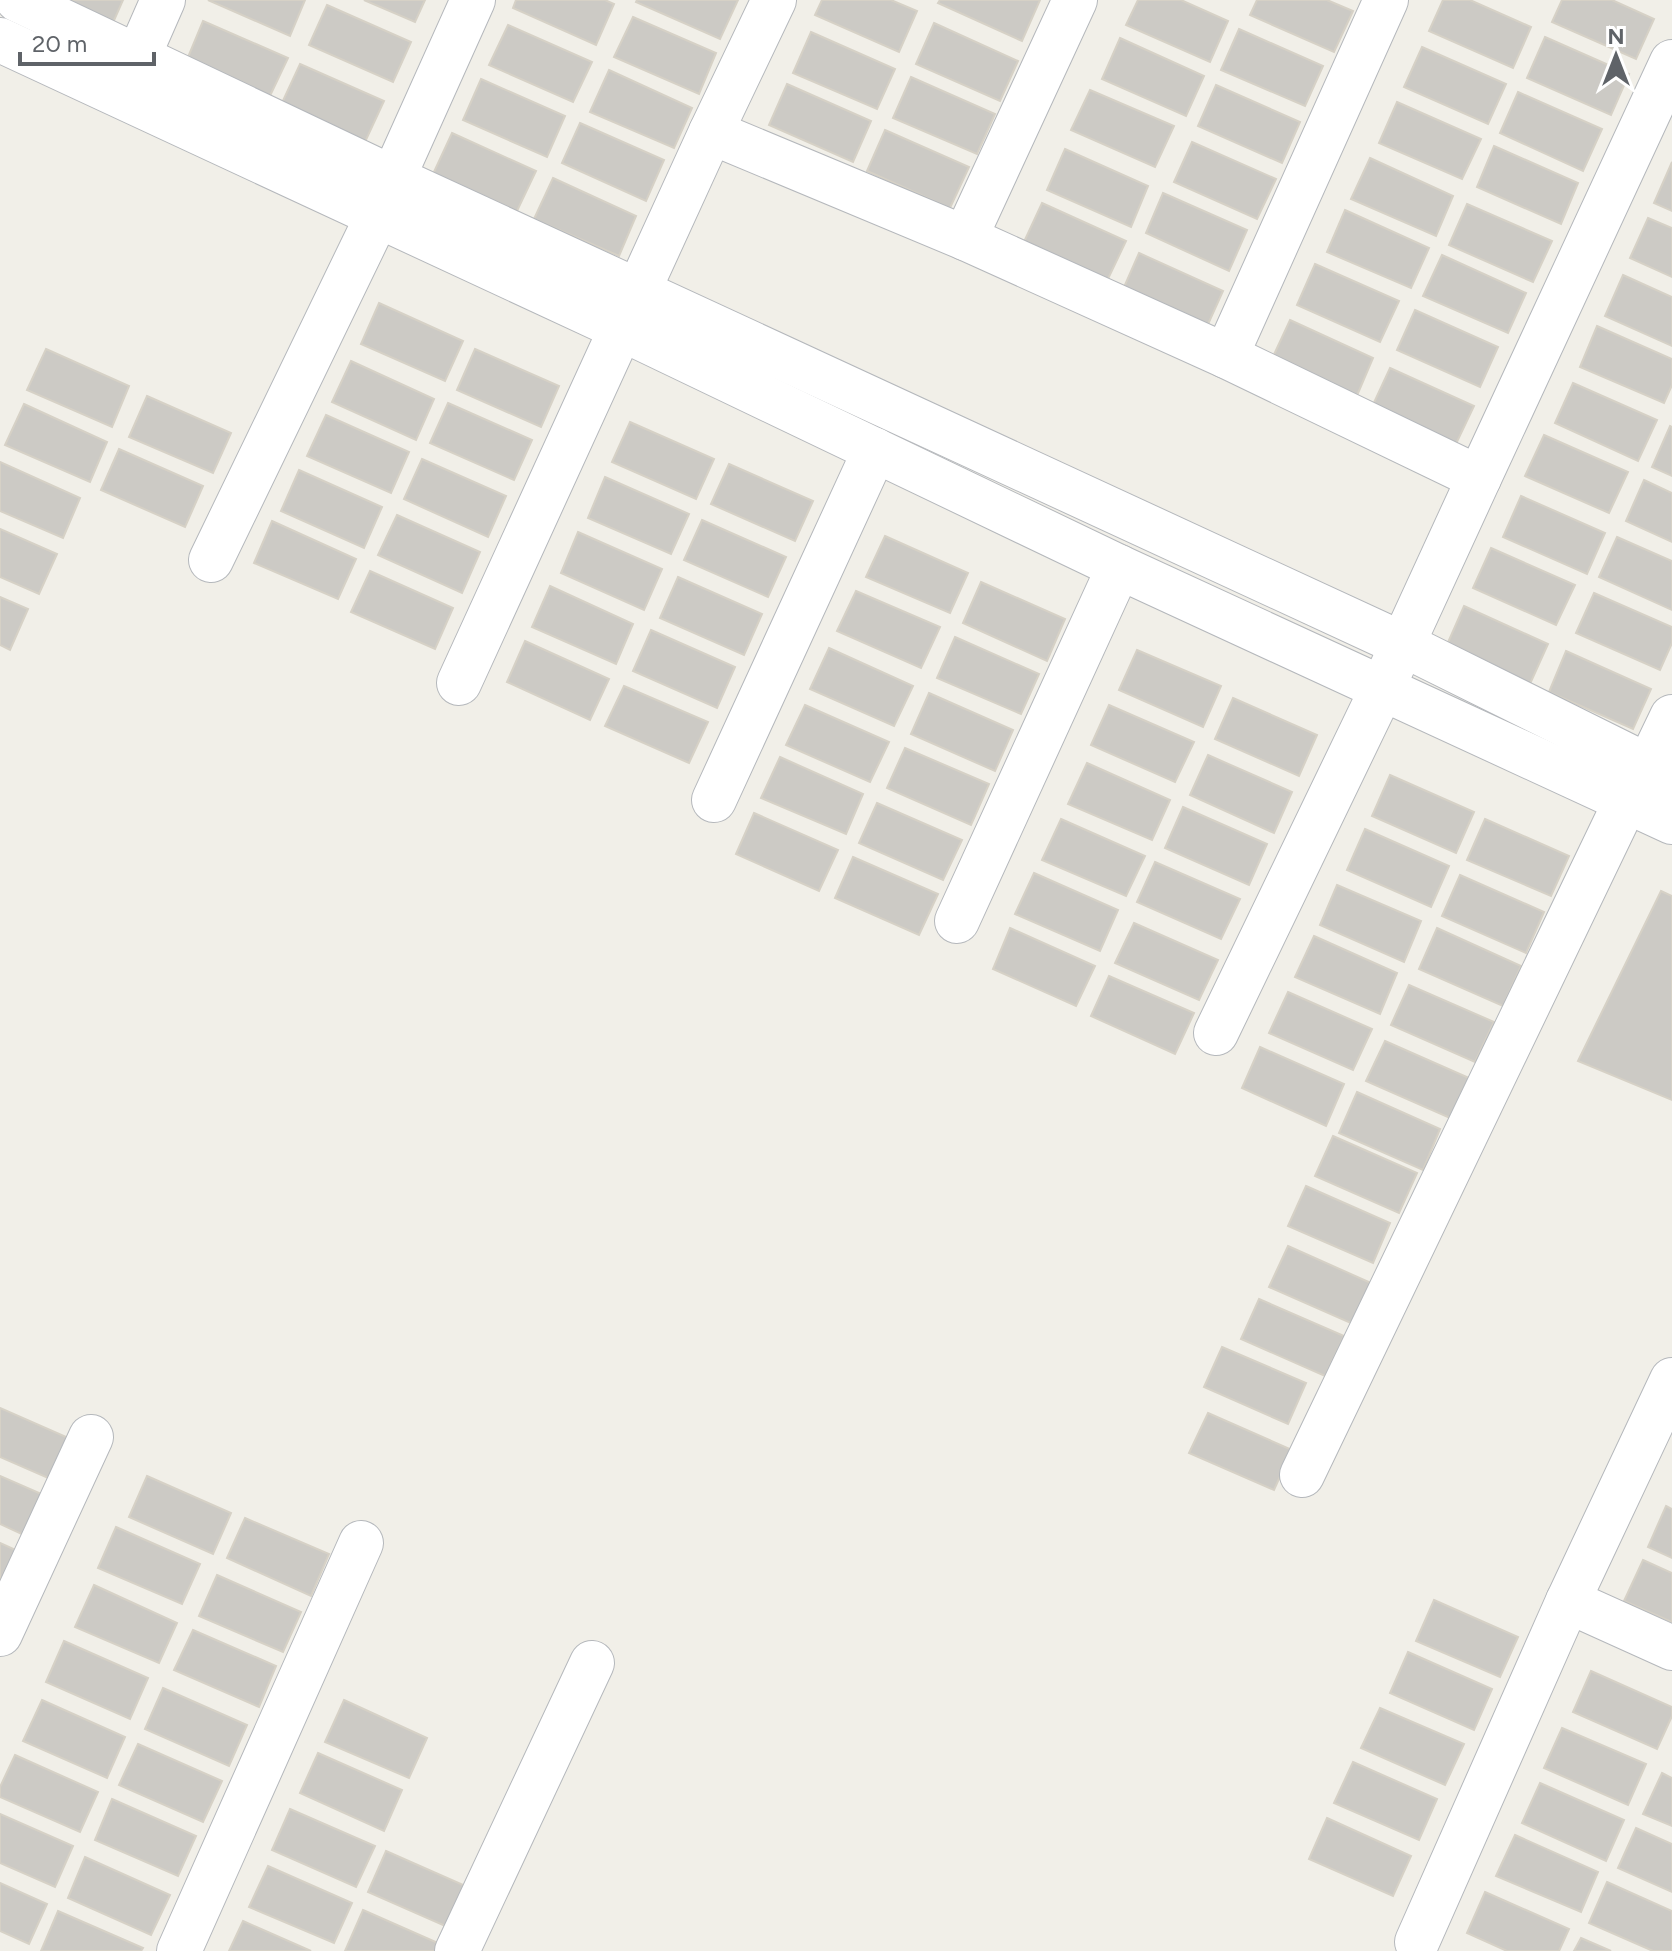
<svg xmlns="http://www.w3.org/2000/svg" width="1672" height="1951" font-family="Figtree,sans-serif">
	<rect width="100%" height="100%" fill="#f1efe8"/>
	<g fill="#cccac5" stroke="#d6d1c6" stroke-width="2">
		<path d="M55 0H123L112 25Z"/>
		<path d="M208 0H305L290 36Z"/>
		<path d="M364 0H425L415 22Z"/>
		<path d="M516 0H605L614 4 596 45 513 8Z"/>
		<path d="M637 0H738L720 39 636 2Z"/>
		<path d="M822 0H891L917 11 899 52 815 15Z"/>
		<path d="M940 0H1040L1022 41 938 3Z"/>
		<path d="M1138 0H1181L1228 21 1210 62 1126 25Z"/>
		<path d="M1257 0H1327L1353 11 1334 52 1250 15Z"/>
		<path d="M1443 0H1470L1531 27 1513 68 1429 31Z"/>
		<path d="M1562 0H1612L1654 19 1636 59 1552 22Z"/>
		<path d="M327 5 411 42 393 82 309 45Z"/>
		<path d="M633 17 716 53 699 94 614 57Z"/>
		<path d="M203 21 288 58 269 98 186 62Z"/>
		<path d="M934 23 1018 61 1000 101 916 64Z"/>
		<path d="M508 25 592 62 573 102 489 65Z"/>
		<path d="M1239 29 1323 66 1305 106 1221 70Z"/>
		<path d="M811 32 895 69 877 109 793 73Z"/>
		<path d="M1545 37 1629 74 1611 115 1527 78Z"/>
		<path d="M1120 38 1204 76 1186 116 1102 79Z"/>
		<path d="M1422 47 1506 84 1488 124 1404 87Z"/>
		<path d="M300 64 384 101 365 142 281 105Z"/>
		<path d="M609 70 692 108 674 148 590 112Z"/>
		<path d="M911 77 995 114 977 154 893 118Z"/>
		<path d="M481 79 565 116 547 157 463 120Z"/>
		<path d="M787 84 871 121 853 162 769 125Z"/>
		<path d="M1216 85 1300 122 1282 163 1198 126Z"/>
		<path d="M1090 90 1174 126 1155 167 1071 130Z"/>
		<path d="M1518 92 1602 129 1583 171 1500 133Z"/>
		<path d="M1397 102 1481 139 1462 179 1379 143Z"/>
		<path d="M580 123 664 160 646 201 562 163Z"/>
		<path d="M885 130 969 167 950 208 867 171Z"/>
		<path d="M452 133 536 171 517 211 433 174Z"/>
		<path d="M1192 142 1276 179 1257 219 1174 182Z"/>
		<path d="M1494 146 1578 183 1561 224 1477 187Z"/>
		<path d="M1065 149 1148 186 1131 227 1047 190Z"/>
		<path d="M1370 158 1453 196 1436 236 1351 199Z"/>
		<path d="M1672 162V211L1654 203Z"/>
		<path d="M553 178 636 216 619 256 534 219Z"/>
		<path d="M1163 193 1247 230 1229 271 1146 233Z"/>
		<path d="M1042 203 1126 241 1107 281 1023 244Z"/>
		<path d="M1467 204 1552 241 1533 282 1449 245Z"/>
		<path d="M1345 210 1429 248 1411 288 1327 252Z"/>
		<path d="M1648 218 1672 228V277L1630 258Z"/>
		<path d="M1139 253 1223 291 1205 331 1121 294Z"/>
		<path d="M1442 255 1526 293 1508 333 1423 296Z"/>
		<path d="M1315 264 1399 301 1380 342 1297 305Z"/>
		<path d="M1623 275 1672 297V346L1605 316Z"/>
		<path d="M379 303 463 341 445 381 361 344Z"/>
		<path d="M1415 310 1498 347 1480 387 1397 350Z"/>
		<path d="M1290 320 1373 358 1356 398 1271 361Z"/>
		<path d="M1597 326 1672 359V385L1664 403 1580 367Z"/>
		<path d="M46 349 129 386 112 427 27 390Z"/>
		<path d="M475 349 559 386 541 427 457 390Z"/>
		<path d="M351 361 434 399 416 440 332 402Z"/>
		<path d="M1390 368 1474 406 1455 446 1371 409Z"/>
		<path d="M1573 383 1657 420 1638 461 1555 423Z"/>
		<path d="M147 396 231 433 213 473 129 437Z"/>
		<path d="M448 403 532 440 514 480 430 443Z"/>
		<path d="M24 404 107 442 90 482 5 445Z"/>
		<path d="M326 415 409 452 391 493 307 456Z"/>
		<path d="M630 422 714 459 696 499 612 462Z"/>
		<path d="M1670 426 1672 427V476L1652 467Z"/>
		<path d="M1544 435 1628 472 1609 513 1525 476Z"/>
		<path d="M119 449 203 486 185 527 101 490Z"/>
		<path d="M422 459 506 496 488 537 404 499Z"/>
		<path d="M0 462 80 498 63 538 0 511Z"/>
		<path d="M729 464 813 501 795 541 711 504Z"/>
		<path d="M299 470 382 507 364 548 281 511Z"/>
		<path d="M605 477 689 514 671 554 588 518Z"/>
		<path d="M1644 480 1672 493V542L1626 521Z"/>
		<path d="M1521 496 1605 533 1587 574 1503 537Z"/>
		<path d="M397 515 480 552 462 593 378 555Z"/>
		<path d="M702 520 786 557 768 597 684 560Z"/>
		<path d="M272 521 356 559 338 599 254 563Z"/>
		<path d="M0 529 57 554 39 594 0 577Z"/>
		<path d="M578 532 662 569 644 610 561 573Z"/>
		<path d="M885 536 968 573 950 613 866 577Z"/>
		<path d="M1617 537 1672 561V610L1599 577Z"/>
		<path d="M1491 548 1575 585 1556 625 1473 588Z"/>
		<path d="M370 571 453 608 435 649 351 612Z"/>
		<path d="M678 577 762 614 744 655 660 618Z"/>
		<path d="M981 582 1065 619 1047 661 963 623Z"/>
		<path d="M550 586 633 624 616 664 532 627Z"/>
		<path d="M856 591 940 627 921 668 837 631Z"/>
		<path d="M1594 593 1672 627V643L1660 670 1576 633Z"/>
		<path d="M0 597 28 609 10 650 0 645Z"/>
		<path d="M1464 606 1548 644 1530 684 1446 647Z"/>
		<path d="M651 630 735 667 717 708 633 671Z"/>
		<path d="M955 637 1039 674 1021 714 937 678Z"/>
		<path d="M525 641 609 679 590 720 507 682Z"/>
		<path d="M829 648 913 686 894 726 810 689Z"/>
		<path d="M1137 650 1221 686 1203 727 1119 690Z"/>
		<path d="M1566 651 1651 689 1633 729 1549 692Z"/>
		<path d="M624 686 708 722 689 763 605 726Z"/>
		<path d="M929 693 1013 730 995 771 911 734Z"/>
		<path d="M1233 698 1317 735 1299 776 1215 739Z"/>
		<path d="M805 705 889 742 870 782 786 745Z"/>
		<path d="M1109 705 1194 742 1175 782 1091 745Z"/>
		<path d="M905 748 989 784 971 825 887 788Z"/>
		<path d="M1208 755 1292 792 1274 833 1190 795Z"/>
		<path d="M780 757 863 794 846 834 761 798Z"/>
		<path d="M1087 763 1170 800 1152 840 1068 804Z"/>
		<path d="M1390 775 1474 812 1456 853 1372 816Z"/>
		<path d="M877 803 962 840 943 880 859 843Z"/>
		<path d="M1183 807 1267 844 1249 885 1165 848Z"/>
		<path d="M754 813 838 850 819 891 736 854Z"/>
		<path d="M1061 819 1145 856 1126 896 1042 860Z"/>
		<path d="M1485 819 1569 856 1551 896 1467 860Z"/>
		<path d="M1365 829 1449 866 1431 907 1347 870Z"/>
		<path d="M853 857 938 894 919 935 835 898Z"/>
		<path d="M1155 862 1240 899 1221 939 1137 902Z"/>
		<path d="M1034 873 1118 910 1100 951 1015 914Z"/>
		<path d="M1460 875 1544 912 1526 953 1442 916Z"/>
		<path d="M1337 885 1421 921 1404 962 1320 925Z"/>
		<path d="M1661 891 1672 896V1100L1578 1061Z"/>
		<path d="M1134 923 1218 960 1199 1000 1115 963Z"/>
		<path d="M1010 928 1095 966 1076 1006 993 969Z"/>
		<path d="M1437 928 1521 966 1503 1006 1419 969Z"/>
		<path d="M1314 936 1397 973 1380 1014 1295 977Z"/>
		<path d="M1109 976 1194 1013 1175 1054 1091 1016Z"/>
		<path d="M1409 985 1494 1022 1475 1062 1391 1025Z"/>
		<path d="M1288 992 1372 1029 1353 1070 1269 1033Z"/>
		<path d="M1385 1041 1469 1078 1450 1118 1366 1081Z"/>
		<path d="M1260 1047 1344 1084 1326 1126 1242 1088Z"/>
		<path d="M1357 1092 1440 1129 1423 1170 1339 1133Z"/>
		<path d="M1333 1136 1417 1173 1399 1213 1315 1176Z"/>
		<path d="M1306 1186 1390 1223 1373 1263 1288 1226Z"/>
		<path d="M1288 1246 1371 1283 1353 1324 1269 1287Z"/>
		<path d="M1259 1299 1344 1336 1325 1376 1241 1339Z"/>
		<path d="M1222 1347 1306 1383 1288 1424 1204 1387Z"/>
		<path d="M0 1408 73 1440 55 1481 0 1457Z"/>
		<path d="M1208 1413 1292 1450 1274 1490 1189 1453Z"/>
		<path d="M0 1476 46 1496 28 1537 0 1524Z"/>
		<path d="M147 1476 231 1513 213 1554 129 1517Z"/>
		<path d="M1666 1506 1672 1509V1558L1648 1547Z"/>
		<path d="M245 1518 329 1554 311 1596 227 1558Z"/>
		<path d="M116 1527 200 1564 182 1604 98 1568Z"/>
		<path d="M0 1543 20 1552 0 1592Z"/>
		<path d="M1643 1560 1672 1573V1622L1624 1601Z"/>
		<path d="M217 1575 301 1612 283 1652 199 1616Z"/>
		<path d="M94 1585 177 1623 159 1663 75 1627Z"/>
		<path d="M1434 1600 1518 1637 1500 1677 1416 1641Z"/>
		<path d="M193 1630 276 1666 259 1707 174 1670Z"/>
		<path d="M64 1641 148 1678 130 1719 46 1682Z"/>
		<path d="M1408 1652 1492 1689 1474 1730 1390 1693Z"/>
		<path d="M1591 1671 1672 1707V1716L1657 1749 1573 1712Z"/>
		<path d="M163 1688 247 1725 229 1766 145 1729Z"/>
		<path d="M42 1700 125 1737 107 1778 23 1741Z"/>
		<path d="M344 1700 427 1738 409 1778 325 1742Z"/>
		<path d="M1380 1708 1464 1744 1445 1785 1361 1748Z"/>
		<path d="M1562 1728 1646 1764 1628 1805 1544 1768Z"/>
		<path d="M138 1744 222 1781 203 1822 119 1785Z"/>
		<path d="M318 1753 402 1790 384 1831 300 1793Z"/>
		<path d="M15 1755 98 1792 80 1832 0 1797V1787Z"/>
		<path d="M1353 1762 1437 1799 1419 1840 1334 1803Z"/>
		<path d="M1662 1773 1672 1778V1826L1643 1814Z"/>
		<path d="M1540 1783 1624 1820 1606 1861 1522 1823Z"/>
		<path d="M112 1799 196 1836 178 1876 95 1840Z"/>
		<path d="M290 1809 375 1846 356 1887 272 1850Z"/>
		<path d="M0 1814 73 1846 55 1887 0 1863Z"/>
		<path d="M1327 1818 1411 1856 1393 1896 1309 1859Z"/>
		<path d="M1636 1828 1672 1844V1892L1618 1868Z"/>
		<path d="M1515 1835 1598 1872 1581 1912 1496 1876Z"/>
		<path d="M386 1851 470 1888 452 1929 368 1892Z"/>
		<path d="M85 1857 170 1895 151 1935 68 1898Z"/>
		<path d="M268 1866 352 1903 334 1943 249 1907Z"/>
		<path d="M1607 1882 1672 1911V1951H1653L1589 1923Z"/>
		<path d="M0 1883 47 1904 29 1944 0 1931Z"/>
		<path d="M1485 1892 1569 1929 1559 1951H1507L1467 1933Z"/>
		<path d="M363 1910 447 1947 445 1951H345Z"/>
		<path d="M58 1911 143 1948 141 1951H41Z"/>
		<path d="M243 1921 311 1951H229Z"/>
		<path d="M1581 1938 1611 1951H1574Z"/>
	</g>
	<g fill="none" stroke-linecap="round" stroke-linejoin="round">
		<defs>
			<g id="minor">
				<path d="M18 0 393 178 1402 644 1672 778"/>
				<path d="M0 40 622 329 1119 567 1672 822"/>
				<path d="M138 57 163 0"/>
				<path d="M711 132 965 238 1226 356 1479 478 1382 689 1216 1033"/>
				<path d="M393 178 473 0"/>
				<path d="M965 238 1075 0"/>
				<path d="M1226 356 1386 0"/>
				<path d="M1479 478 1672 62"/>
				<path d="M211 560 378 215"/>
				<path d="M459 683 711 132 774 0"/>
				<path d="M1648 767 1672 717"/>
				<path d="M714 800 875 450"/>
				<path d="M957 921 1119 567"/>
				<path d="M1302 1475 1626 801"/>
				<path d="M1568 1601 1672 1648"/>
				<path d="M0 1634 91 1437"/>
				<path d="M1417 1942 1568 1601 1672 1380"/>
				<path d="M179 1951 361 1543"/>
				<path d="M457 1951 592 1663"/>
			</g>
		</defs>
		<use href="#minor" stroke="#b5b8bc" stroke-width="46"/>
		<use href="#minor" stroke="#fff" stroke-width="44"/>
	</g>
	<g transform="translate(1616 56)" stroke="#ffffff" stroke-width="6" paint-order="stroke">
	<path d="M0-6L14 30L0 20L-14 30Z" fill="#5f6368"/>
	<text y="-12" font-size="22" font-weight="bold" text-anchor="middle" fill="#5f6368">N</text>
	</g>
	<path d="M20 52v12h134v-12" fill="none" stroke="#5f6368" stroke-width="4"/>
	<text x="32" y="52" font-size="24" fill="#5f6368" stroke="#ffffff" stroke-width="6" paint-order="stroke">20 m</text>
</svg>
